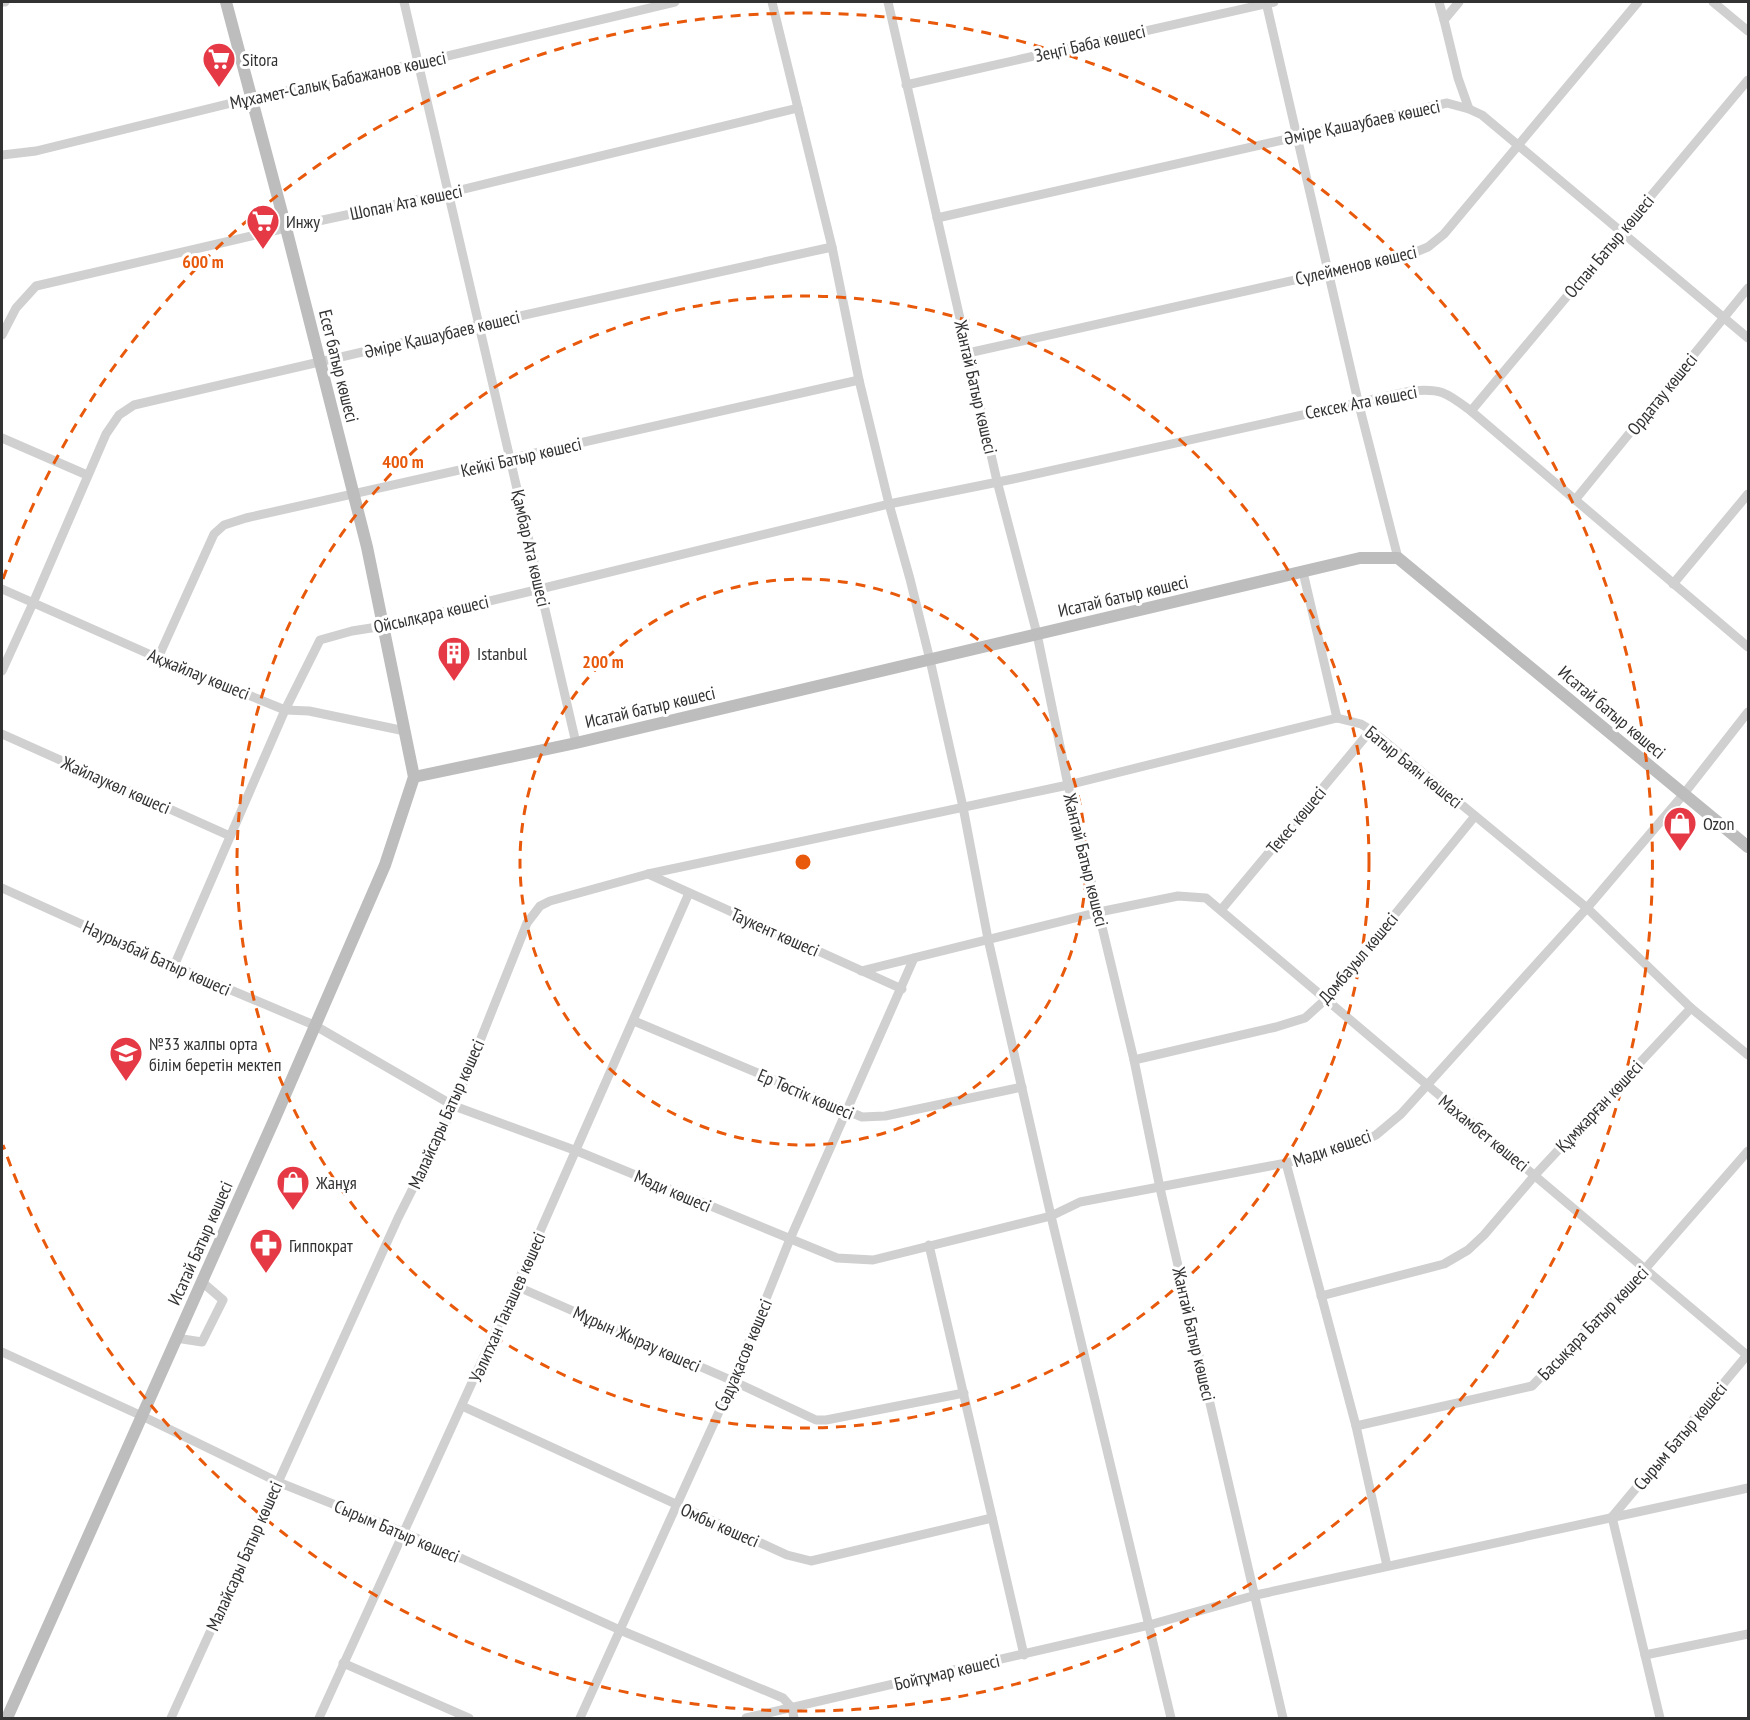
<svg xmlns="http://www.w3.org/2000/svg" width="1750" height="1720" font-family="'PT Sans Narrow',sans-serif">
	<rect width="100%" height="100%" fill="#fff"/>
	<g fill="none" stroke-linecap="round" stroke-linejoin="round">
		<g stroke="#d0d0d0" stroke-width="9">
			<path d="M2 2H5"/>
			<path d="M404 2 576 743"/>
			<path d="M772 2 832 247 859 380 889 504 910 579 930 660 963 807 988 939 1051 1216 1171 1718"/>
			<path d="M888 2 997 481 1037 634 1068 785 1134 1060 1160 1188 1283 1718"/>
			<path d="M1266 2 1358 401 1398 558"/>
			<path d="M1439 2 1444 20"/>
			<path d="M1459 2 1444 20 1458 78 1469 109"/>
			<path d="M1713 2 1748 31"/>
			<path d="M906 85 1274 2"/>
			<path d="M2 155 36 151 252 98 418 63 675 2"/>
			<path d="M937 218 1447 103 1469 109 1482 115 1748 338"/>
			<path d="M2 335 16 308 36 286 286 228 448 193 798 108"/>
			<path d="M968 353 1411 254 1428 247 1444 234 1638 2"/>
			<path d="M1471 411 1748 80"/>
			<path d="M2 438 87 475"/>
			<path d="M1575 500 1748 288"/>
			<path d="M1303 572 1337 718"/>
			<path d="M1673 584 1748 494"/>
			<path d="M2 589 158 658 285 710 309 711 405 731"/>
			<path d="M158 658 214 534 224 525 246 518 859 380"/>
			<path d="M2 671 33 603 106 434 119 415 134 405 479 325 832 247"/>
			<path d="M2 734 230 836"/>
			<path d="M648 874 902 989"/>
			<path d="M2 888 174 966 314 1025 454 1106 577 1151 837 1258 873 1260 1051 1216 1080 1202 1286 1163"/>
			<path d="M1221 910 1371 730"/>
			<path d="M174 966 285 710 320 640 352 631 384 626 540 589 889 504 1013 479 1411 391C1442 388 1447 393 1471 411L1748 647"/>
			<path d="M861 971 1099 912 1178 896 1206 898 1748 1356"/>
			<path d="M634 1021 862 1117 885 1116 1022 1087"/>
			<path d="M1134 1060 1276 1027 1305 1018 1326 999 1475 816"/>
			<path d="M929 1245 1024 1655"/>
			<path d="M516 1286 733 1381 816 1420H826L964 1393"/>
			<path d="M1321 1296 1444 1264 1468 1250 1484 1235 1535 1175 1691 1008"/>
			<path d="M176 1338 202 1342 223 1300 202 1282"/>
			<path d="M2 1352 142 1416 278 1482 403 1532 620 1630 783 1698 792 1708 794 1718"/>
			<path d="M462 1406 787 1555 811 1561 992 1518"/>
			<path d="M1356 1426 1532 1386 1645 1269 1748 1151"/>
			<path d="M1612 1517 1748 1354"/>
			<path d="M1612 1517 1660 1718"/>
			<path d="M1387 1566 1356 1426 1286 1163 1362 1142 1376 1135 1401 1114 1587 908 1683 795 1748 712"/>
			<path d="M1645 1655 1748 1634"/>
			<path d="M343 1663 469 1718"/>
			<path d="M171 1718 398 1218 454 1106 527 923 540 906 550 901 648 874 1068 785 1337 718 1361 724 1371 730 1587 908 1691 1008 1748 1055"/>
			<path d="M319 1718 516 1286 689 893"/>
			<path d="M580 1718 733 1381 790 1239 914 958"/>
			<path d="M746 1718 1149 1625 1256 1595 1748 1488"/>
		</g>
		<g stroke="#bdbdbd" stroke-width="12">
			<path d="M414 777 576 743 1360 558H1398L1748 847"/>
			<path d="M7 1718 275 1118 385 865 414 777 367 547 286 228 226 2"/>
		</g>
	</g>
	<g fill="none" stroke="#e8590c" stroke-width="3" stroke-dasharray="10 8">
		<circle cx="803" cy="862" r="283"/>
		<circle cx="803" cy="862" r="566"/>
		<path d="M3 579A849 849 0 1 1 3 1145"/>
	</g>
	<defs>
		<symbol id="supermarket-pin" viewBox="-11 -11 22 30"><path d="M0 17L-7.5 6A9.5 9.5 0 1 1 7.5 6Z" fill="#e63946" stroke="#fff"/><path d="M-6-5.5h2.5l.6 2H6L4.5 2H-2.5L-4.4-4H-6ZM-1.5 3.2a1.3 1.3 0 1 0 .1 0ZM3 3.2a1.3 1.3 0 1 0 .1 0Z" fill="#fff"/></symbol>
		<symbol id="building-pin" viewBox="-11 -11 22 30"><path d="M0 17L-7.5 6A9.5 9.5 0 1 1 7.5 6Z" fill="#e63946" stroke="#fff"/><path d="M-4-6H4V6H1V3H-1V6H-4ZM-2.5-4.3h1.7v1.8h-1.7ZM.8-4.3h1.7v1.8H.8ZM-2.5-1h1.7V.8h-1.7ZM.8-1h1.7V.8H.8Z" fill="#fff"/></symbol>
		<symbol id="shop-pin" viewBox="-11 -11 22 30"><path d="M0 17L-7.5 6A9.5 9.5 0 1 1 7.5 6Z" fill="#e63946" stroke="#fff"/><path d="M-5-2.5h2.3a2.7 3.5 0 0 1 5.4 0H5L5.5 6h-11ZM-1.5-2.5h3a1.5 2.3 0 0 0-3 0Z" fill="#fff"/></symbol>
		<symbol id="school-pin" viewBox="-11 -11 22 30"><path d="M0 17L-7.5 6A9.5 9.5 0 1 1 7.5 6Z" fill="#e63946" stroke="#fff"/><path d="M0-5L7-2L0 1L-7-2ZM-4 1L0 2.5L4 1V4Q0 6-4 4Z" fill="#fff"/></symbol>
		<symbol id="pharmacy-pin" viewBox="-11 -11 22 30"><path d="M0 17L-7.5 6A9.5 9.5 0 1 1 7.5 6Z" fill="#e63946" stroke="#fff"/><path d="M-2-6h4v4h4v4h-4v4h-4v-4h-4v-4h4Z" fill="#fff"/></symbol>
	</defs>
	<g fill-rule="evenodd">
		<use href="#supermarket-pin" x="200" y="40" width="38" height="52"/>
		<use href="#supermarket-pin" x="244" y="202" width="38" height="52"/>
		<use href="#building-pin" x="435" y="634" width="38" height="52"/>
		<use href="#shop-pin" x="1661" y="804" width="38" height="52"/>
		<use href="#school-pin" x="107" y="1034" width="38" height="52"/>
		<use href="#shop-pin" x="274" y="1163" width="38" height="52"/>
		<use href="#pharmacy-pin" x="247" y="1226" width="38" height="52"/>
	</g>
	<g text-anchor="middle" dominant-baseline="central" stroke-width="6" stroke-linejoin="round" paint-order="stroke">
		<g font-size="18" fill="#333" stroke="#fff">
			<text transform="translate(1090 43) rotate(-13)">Зеңгі Баба көшесі</text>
			<text transform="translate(338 80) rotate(-12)">Мұхамет-Салық Бабажанов көшесі</text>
			<text transform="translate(1362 122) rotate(-12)">Әміре Қашаубаев көшесі</text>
			<text transform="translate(406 202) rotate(-12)">Шопан Ата көшесі</text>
			<text transform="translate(1609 246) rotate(-50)">Оспан Батыр көшесі</text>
			<text transform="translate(1356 265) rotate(-13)">Сүлейменов көшесі</text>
			<text transform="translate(442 334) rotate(-13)">Әміре Қашаубаев көшесі</text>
			<text transform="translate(339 366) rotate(76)">Есет батыр көшесі</text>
			<text transform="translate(976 387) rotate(77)">Жантай Батыр көшесі</text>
			<text transform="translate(1662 394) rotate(-51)">Ордатау көшесі</text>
			<text transform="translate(1361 402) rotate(-11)">Сексек Ата көшесі</text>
			<text transform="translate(521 457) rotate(-13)">Кейкі Батыр көшесі</text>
			<text transform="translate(531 548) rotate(77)">Қамбар Ата көшесі</text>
			<text transform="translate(1123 596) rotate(-13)">Исатай батыр көшесі</text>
			<text transform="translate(431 614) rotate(-13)">Ойсылқара көшесі</text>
			<text transform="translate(199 674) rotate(22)">Ақжайлау көшесі</text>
			<text transform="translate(650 707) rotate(-13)">Исатай батыр көшесі</text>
			<text transform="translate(1612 712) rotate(40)">Исатай батыр көшесі</text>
			<text transform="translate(1414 767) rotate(39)">Батыр Баян көшесі</text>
			<text transform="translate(116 785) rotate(24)">Жайлаукөл көшесі</text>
			<text transform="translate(1296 820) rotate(-50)">Текес көшесі</text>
			<text transform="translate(1086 860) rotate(76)">Жантай Батыр көшесі</text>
			<text transform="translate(775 932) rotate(24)">Таукент көшесі</text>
			<text transform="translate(157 958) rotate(24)">Наурызбай Батыр көшесі</text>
			<text transform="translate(1358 958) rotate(-50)">Домбауыл көшесі</text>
			<text transform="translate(806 1094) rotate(23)">Ер Төстік көшесі</text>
			<text transform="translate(1599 1106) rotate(-47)">Құмжарған көшесі</text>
			<text transform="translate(446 1114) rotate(-66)">Малайсары Батыр көшесі</text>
			<text transform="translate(1484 1133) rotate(39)">Махамбет көшесі</text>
			<text transform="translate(1332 1148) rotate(-19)">Мәди көшесі</text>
			<text transform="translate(673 1191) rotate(23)">Мәди көшесі</text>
			<text transform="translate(200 1243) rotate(-66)">Исатай Батыр көшесі</text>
			<text transform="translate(507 1307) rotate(-66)">Уәлитхан Танашев көшесі</text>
			<text transform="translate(1593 1323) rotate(-46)">Басықара Батыр көшесі</text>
			<text transform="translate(1194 1334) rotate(77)">Жантай Батыр көшесі</text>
			<text transform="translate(637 1339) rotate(24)">Мұрын Жырау көшесі</text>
			<text transform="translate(743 1355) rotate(-67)">Сәдуақасов көшесі</text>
			<text transform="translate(1680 1436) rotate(-50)">Сырым Батыр көшесі</text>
			<text transform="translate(720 1525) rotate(24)">Омбы көшесі</text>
			<text transform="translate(397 1531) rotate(23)">Сырым Батыр көшесі</text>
			<text transform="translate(244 1556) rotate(-66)">Малайсары Батыр көшесі</text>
			<text transform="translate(947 1672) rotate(-13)">Бойтұмар көшесі</text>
		</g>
		<g font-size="18" fill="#333" stroke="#fff" text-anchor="start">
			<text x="242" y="59">Sitora</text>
			<text x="286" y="221">Инжу</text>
			<text x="477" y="653">Istanbul</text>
			<text x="1703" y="823">Ozon</text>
			<text x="149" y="1043">№33 жалпы орта<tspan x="149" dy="21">білім беретін мектеп</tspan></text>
			<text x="316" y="1182">Жанұя</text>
			<text x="289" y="1245">Гиппократ</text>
		</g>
	</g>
	<circle cx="803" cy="862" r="9" fill="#e8590c" stroke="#fff" stroke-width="3"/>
	<g font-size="18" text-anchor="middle" font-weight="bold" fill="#e8590c" stroke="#fff" stroke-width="6" stroke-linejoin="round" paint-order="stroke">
		<text x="203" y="268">600 m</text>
		<text x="403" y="468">400 m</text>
		<text x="603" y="668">200 m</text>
	</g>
	<rect width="1750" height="1720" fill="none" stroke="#333333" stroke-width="6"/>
</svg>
